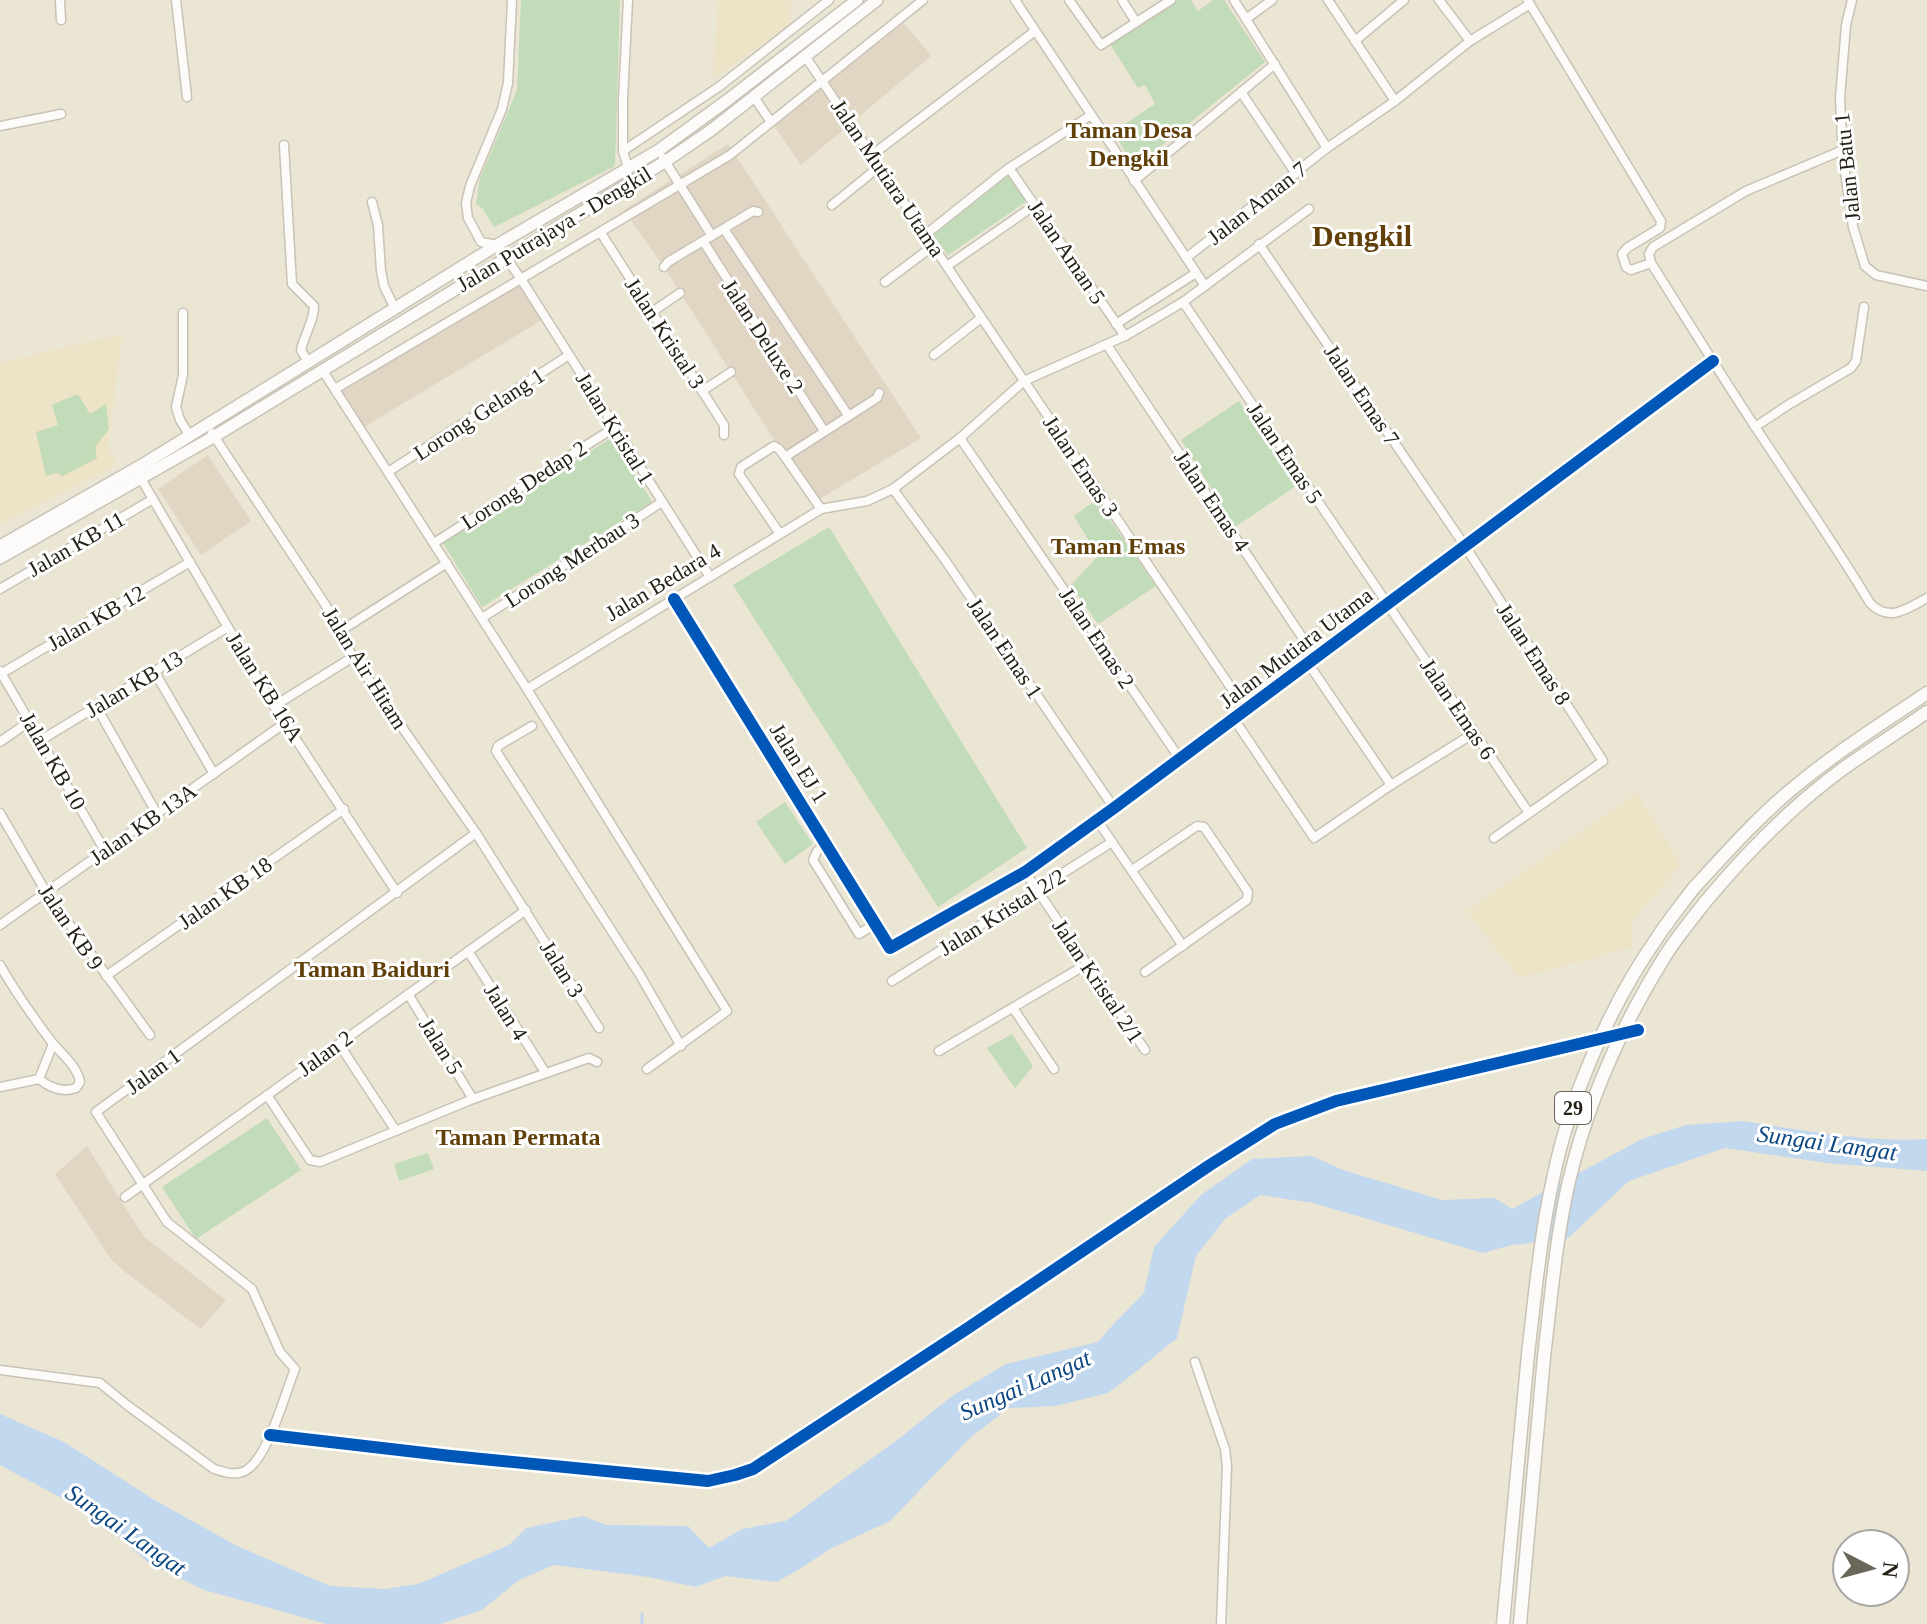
<svg xmlns="http://www.w3.org/2000/svg" width="1927" height="1624" font-family="Georgia,serif">
	<rect width="100%" height="100%" fill="#ebe5d4"/>
	<g fill="#e1d5c4">
		<path d="M904 23 931 56 801 165 773 124Z"/>
		<path d="M728 144 921 438 818 500 798 465 774 440 664 267 624 210Z"/>
		<path d="M519 285 542 320 364 427 340 391Z"/>
		<path d="M208 455 251 521 201 555 158 489Z"/>
		<path d="M87 1146 144 1237 226 1300 201 1329 124 1271 110 1258 55 1174Z"/>
	</g>
	<g fill="#ede3c6">
		<path d="M718 0H791L790 24 713 79Z"/>
		<path d="M122 334 108 449 118 464 0 524V363Z"/>
		<path d="M1637 793 1681 865 1632 921 1633 947 1519 978 1467 911Z"/>
	</g>
	<g fill="#c2dbb8">
		<path d="M521 0H620L615 166 494 227 483 209 476 204 480 178 517 90Z"/>
		<path d="M1178 0H1191L1198 11 1213 0H1224L1265 62 1135 167 1113 132 1155 104 1145 85 1138 88 1110 44Z"/>
		<path d="M1009 174 1027 201 948 255 932 234Z"/>
		<path d="M78 394 90 414 106 404 109 429 95 447 97 458 63 476 57 473 46 476 36 432 58 425 52 405Z"/>
		<path d="M1239 401 1296 486 1235 527 1181 440Z"/>
		<path d="M613 437 652 502 482 607 443 543Z"/>
		<path d="M1096 500 1156 586 1098 624 1071 585 1098 556 1074 516Z"/>
		<path d="M829 527 1027 848 938 907 733 585Z"/>
		<path d="M785 802 813 844 785 864 756 822Z"/>
		<path d="M1012 1034 1033 1066 1015 1088 987 1048Z"/>
		<path d="M267 1118 301 1170 196 1239 162 1187Z"/>
		<path d="M428 1153 434 1169 399 1181 394 1164Z"/>
	</g>
	<path fill="#c2d8ef" d="M1743 1121C1803 1130 1867 1143 1927 1139V1171L1827 1163 1725 1148 1629 1181 1567 1239 1511 1245 1483 1253 1313 1203 1260 1195 1225 1219 1196 1256 1177 1338 1138 1370 1108 1393 1055 1406 1009 1408 971 1437 890 1521 830 1549 798 1570 776 1582 725 1576 696 1587 648 1577 554 1565 519 1580 482 1610 440 1624H327L204 1590 150 1564 95 1516 0 1465V1414L64 1442 153 1499 235 1545 330 1586 385 1589 418 1584 509 1545 526 1528 583 1516 606 1525 688 1526 709 1548 742 1529 786 1521 901 1437 952 1396 1006 1364 1098 1342 1109 1329 1144 1293 1154 1247 1201 1195 1252 1159 1312 1156 1343 1170 1442 1200 1495 1198 1512 1209 1642 1139 1686 1125Z"/>
	<g fill="none" stroke-linecap="round" stroke-linejoin="round">
		<path stroke="#c2d8ef" stroke-width="3" d="M642 1624V1614"/>
		<defs>
			<g id="minor">
				<path d="M60 0 61 20"/>
				<path d="M176 0 187 97"/>
				<path d="M512 0 508 83 502 109 470 186 466 203 468 218 481 242 497 245 521 279 710 577"/>
				<path d="M628 0 623 99V151L628 168"/>
				<path d="M1015 0 1205 286"/>
				<path d="M1069 0 1101 45 1171 0"/>
				<path d="M1122 0 1136 22"/>
				<path d="M1234 0 1327 148"/>
				<path d="M1328 0 1395 101"/>
				<path d="M1439 0 1470 41"/>
				<path d="M1852 0 1846 25 1840 98 1843 158 1853 227 1865 266 1876 275 1927 286"/>
				<path d="M1528 1 1661 221 1660 228 1627 248 1622 254 1626 267 1631 270 1651 263"/>
				<path d="M1246 19 1272 0"/>
				<path d="M1355 41 1404 0"/>
				<path d="M805 56 1246 710"/>
				<path d="M1241 92 1296 174"/>
				<path d="M754 97 771 122"/>
				<path d="M0 126 61 114"/>
				<path d="M284 145 292 284 314 306C314 322 304 335 301 350L308 362"/>
				<path d="M1843 150 1746 191 1653 247 1649 254 1651 263C1686 318 1720 374 1756 428 1794 486 1834 543 1870 603 1889 623 1907 609 1927 598"/>
				<path d="M623 151 720 86 829 0"/>
				<path d="M872 155 1035 31"/>
				<path d="M663 158 712 236"/>
				<path d="M1009 168 1125 336"/>
				<path d="M1134 181 1275 64"/>
				<path d="M372 202 378 225 381 271 384 286 395 309"/>
				<path d="M832 205 880 166"/>
				<path d="M724 229 848 415"/>
				<path d="M601 233 724 425V435"/>
				<path d="M925 235 1009 168 1091 115"/>
				<path d="M703 241 824 431"/>
				<path d="M1259 244 1465 546 1603 761 1494 838"/>
				<path d="M1186 258 1327 148 1395 101 1470 41 1530 4"/>
				<path d="M947 266 1035 205"/>
				<path d="M664 267 668 262 753 211 758 212"/>
				<path d="M885 282 933 246"/>
				<path d="M1183 302 1529 813"/>
				<path d="M652 312 680 293"/>
				<path d="M183 313V375L176 407 180 420 190 436"/>
				<path d="M1116 324 1196 273"/>
				<path d="M1107 345 1316 658"/>
				<path d="M934 355 981 318"/>
				<path d="M323 371 527 689 727 1011 647 1069"/>
				<path d="M335 389 730 155 923 0"/>
				<path d="M702 391 731 372"/>
				<path d="M1755 427 1788 405 1851 368 1856 361 1864 307"/>
				<path d="M212 433 342 630V638L353 657 476 833 599 1028"/>
				<path d="M960 438 1180 759"/>
				<path d="M785 457 877 398 879 393"/>
				<path d="M388 472 569 355"/>
				<path d="M140 477 274 706 397 893"/>
				<path d="M893 489 945 560 1114 808"/>
				<path d="M780 534 739 474 741 467 774 446 779 449 785 457 821 509"/>
				<path d="M434 543 615 427"/>
				<path d="M0 589 153 499"/>
				<path d="M674 599 890 948 1025 872 1114 808 1713 361"/>
				<path d="M482 618 662 502"/>
				<path d="M342 630 447 563"/>
				<path d="M1308 663 1391 785"/>
				<path d="M0 671 105 851"/>
				<path d="M154 671 214 774"/>
				<path d="M2 673 190 562"/>
				<path d="M527 689 821 509 867 501 893 489 960 438 1024 381 1125 336 1183 302 1309 209"/>
				<path d="M96 706 157 814"/>
				<path d="M274 706 353 657"/>
				<path d="M1234 719 1314 838 1391 785 1474 733"/>
				<path d="M532 726 498 746 496 751 640 975 681 1046"/>
				<path d="M41 740 228 627"/>
				<path d="M0 742 30 721"/>
				<path d="M0 813 46 892 150 1035"/>
				<path d="M1097 820 1183 946"/>
				<path d="M826 845 817 851 813 860 859 934 875 924"/>
				<path d="M1132 870 1197 826 1204 827 1248 892 1247 900 1145 972"/>
				<path d="M1025 872 1145 1050"/>
				<path d="M0 925 285 723"/>
				<path d="M468 951 545 1072"/>
				<path d="M0 965C15 992 33 1017 51 1041 61 1054 77 1065 80 1082L76 1088C62 1093 50 1088 39 1079"/>
				<path d="M106 976 344 809"/>
				<path d="M892 981 1112 842"/>
				<path d="M408 994 473 1099"/>
				<path d="M1013 1008 1054 1069"/>
				<path d="M339 1044 396 1131"/>
				<path d="M939 1051 1087 964"/>
				<path d="M0 1087 39 1079 53 1044"/>
				<path d="M267 1095 310 1160 320 1162 473 1099 589 1058 597 1062"/>
				<path d="M125 1197 526 910"/>
				<path d="M1195 1362 1225 1449 1227 1466 1221 1624"/>
				<path d="M0 1370 100 1383 127 1405 214 1469C224 1472 235 1476 245 1471 268 1459 285 1393 295 1369L280 1352 252 1289 167 1222 96 1112 476 833"/>
				<path d="M270 1435 451 1456 708 1481 735 1475 753 1469 968 1328 1210 1165 1275 1124 1336 1101 1638 1030"/>
			</g>
			<g id="secondary">
				<path d="M0 546 147 462 497 245 659 150 725 102 857 0"/>
				<path d="M0 558 215 436 666 161 710 131 877 0"/>
			</g>
			<g id="trunk">
				<path d="M1693 889C1725 854 1756 819 1792 789 1835 753 1881 724 1927 693"/>
				<path d="M1706 901C1747 852 1792 806 1844 768 1871 749 1900 731 1927 712"/>
				<path d="M1503 1624 1528 1354"/>
				<path d="M1520 1624 1544 1357"/>
			</g>
		</defs>
		<use href="#minor" stroke="#c8c3b6" stroke-width="11"/>
		<use href="#secondary" stroke="#c8c3b6" stroke-width="14"/>
		<use href="#trunk" stroke="#c8c3b6" stroke-width="15"/>
		<use href="#minor" stroke="#fcfbf9" stroke-width="8"/>
		<use href="#secondary" stroke="#fcfbf9" stroke-width="11"/>
		<use href="#trunk" stroke="#fcfbf9" stroke-width="12"/>
		<defs>
			<g id="trunk-bridge">
				<path d="M1528 1354C1535 1296 1540 1237 1553 1179 1569 1099 1610 1005 1657 938 1668 921 1681 905 1693 889"/>
				<path d="M1544 1357C1551 1298 1556 1238 1569 1181 1588 1101 1622 1025 1665 956 1677 937 1692 919 1706 901"/>
			</g>
		</defs>
		<use href="#trunk-bridge" stroke="#c8c3b6" stroke-width="15" stroke-linecap="butt"/>
		<use href="#trunk-bridge" stroke="#fcfbf9" stroke-width="12"/>
		<defs>
			<g id="cycleway">
				<path d="M674 599 890 948 1025 872 1114 808 1713 361"/>
				<path d="M270 1435 451 1456 708 1481 735 1475 753 1469 968 1328 1210 1165 1275 1124 1336 1101 1638 1030"/>
			</g>
		</defs>
		<use href="#cycleway" stroke="#fff" stroke-width="17"/>
		<use href="#cycleway" stroke="#0057b8" stroke-width="12"/>
	</g>
	<g text-anchor="middle" dominant-baseline="central" stroke-width="6" stroke-linejoin="round" paint-order="stroke">
		<rect fill="#fff" stroke="#66645c" stroke-width="2" x="1555" y="1092" width="36" height="32" rx="6"/>
		<g font-size="20" font-weight="bold" fill="#252116">
			<text x="1573" y="1108">29</text>
		</g>
		<g font-size="22" fill="#252116" stroke="#fff">
			<text transform="translate(1847 167) rotate(-96)">Jalan Batu 1</text>
			<text transform="translate(888 178) rotate(56)">Jalan Mutiara Utama</text>
			<text transform="translate(1257 203) rotate(-38)">Jalan Aman 7</text>
			<text transform="translate(554 229) rotate(-31)">Jalan Putrajaya - Dengkil</text>
			<text transform="translate(1067 252) rotate(56)">Jalan Aman 5</text>
			<text transform="translate(665 333) rotate(57)">Jalan Kristal 3</text>
			<text transform="translate(763 336) rotate(57)">Jalan Deluxe 2</text>
			<text transform="translate(1362 395) rotate(56)">Jalan Emas 7</text>
			<text transform="translate(479 414) rotate(-33)">Lorong Gelang 1</text>
			<text transform="translate(615 428) rotate(58)">Jalan Kristal 1</text>
			<text transform="translate(1285 453) rotate(56)">Jalan Emas 5</text>
			<text transform="translate(1081 466) rotate(56)">Jalan Emas 3</text>
			<text transform="translate(524 485) rotate(-33)">Lorong Dedap 2</text>
			<text transform="translate(1212 501) rotate(56)">Jalan Emas 4</text>
			<text transform="translate(76 544) rotate(-30)">Jalan KB 11</text>
			<text transform="translate(572 560) rotate(-33)">Lorong Merbau 3</text>
			<text transform="translate(663 582) rotate(-31)">Jalan Bedara 4</text>
			<text transform="translate(96 618) rotate(-30)">Jalan KB 12</text>
			<text transform="translate(1097 638) rotate(56)">Jalan Emas 2</text>
			<text transform="translate(1005 648) rotate(56)">Jalan Emas 1</text>
			<text transform="translate(1296 648) rotate(-37)">Jalan Mutiara Utama</text>
			<text transform="translate(1534 654) rotate(57)">Jalan Emas 8</text>
			<text transform="translate(365 668) rotate(58)">Jalan Air Hitam</text>
			<text transform="translate(134 684) rotate(-31)">Jalan KB 13</text>
			<text transform="translate(265 687) rotate(58)">Jalan KB 16A</text>
			<text transform="translate(1458 709) rotate(56)">Jalan Emas 6</text>
			<text transform="translate(53 761) rotate(60)">Jalan KB 10</text>
			<text transform="translate(799 763) rotate(58)">Jalan EJ 1</text>
			<text transform="translate(143 824) rotate(-35)">Jalan KB 13A</text>
			<text transform="translate(225 893) rotate(-35)">Jalan KB 18</text>
			<text transform="translate(1002 912) rotate(-32)">Jalan Kristal 2/2</text>
			<text transform="translate(71 927) rotate(56)">Jalan KB 9</text>
			<text transform="translate(562 969) rotate(58)">Jalan 3</text>
			<text transform="translate(1098 981) rotate(56)">Jalan Kristal 2/1</text>
			<text transform="translate(506 1012) rotate(58)">Jalan 4</text>
			<text transform="translate(441 1046) rotate(58)">Jalan 5</text>
			<text transform="translate(325 1053) rotate(-36)">Jalan 2</text>
			<text transform="translate(153 1071) rotate(-36)">Jalan 1</text>
		</g>
		<g font-size="24" font-weight="bold" fill="#613f08" stroke="#fff">
			<text x="1129" y="130">Taman Desa<tspan x="1129" dy="28">Dengkil</tspan></text>
			<text x="1118" y="546">Taman Emas</text>
			<text x="372" y="969">Taman Baiduri</text>
			<text x="518" y="1137">Taman Permata</text>
		</g>
		<g font-size="24" font-style="italic" fill="#0d4883" stroke="#fff">
			<text transform="translate(1827 1143) rotate(8)">Sungai Langat</text>
			<text transform="translate(1025 1385) rotate(-24)">Sungai Langat</text>
			<text transform="translate(126 1530) rotate(35)">Sungai Langat</text>
		</g>
		<g font-size="30" font-weight="bold" fill="#613f08" stroke="#fff">
			<text x="1362" y="235">Dengkil</text>
		</g>
	</g>
	<g transform="translate(1871 1568) rotate(96)"><circle r="38" fill="#ffffff" stroke="#a8a6a2" stroke-width="2"/>
	<path d="M0-6L14 30L0 20L-14 30Z" fill="#6a6658"/>
	<text y="-12" font-size="22" font-weight="bold" text-anchor="middle" fill="#252116">N</text>
	</g>
</svg>
